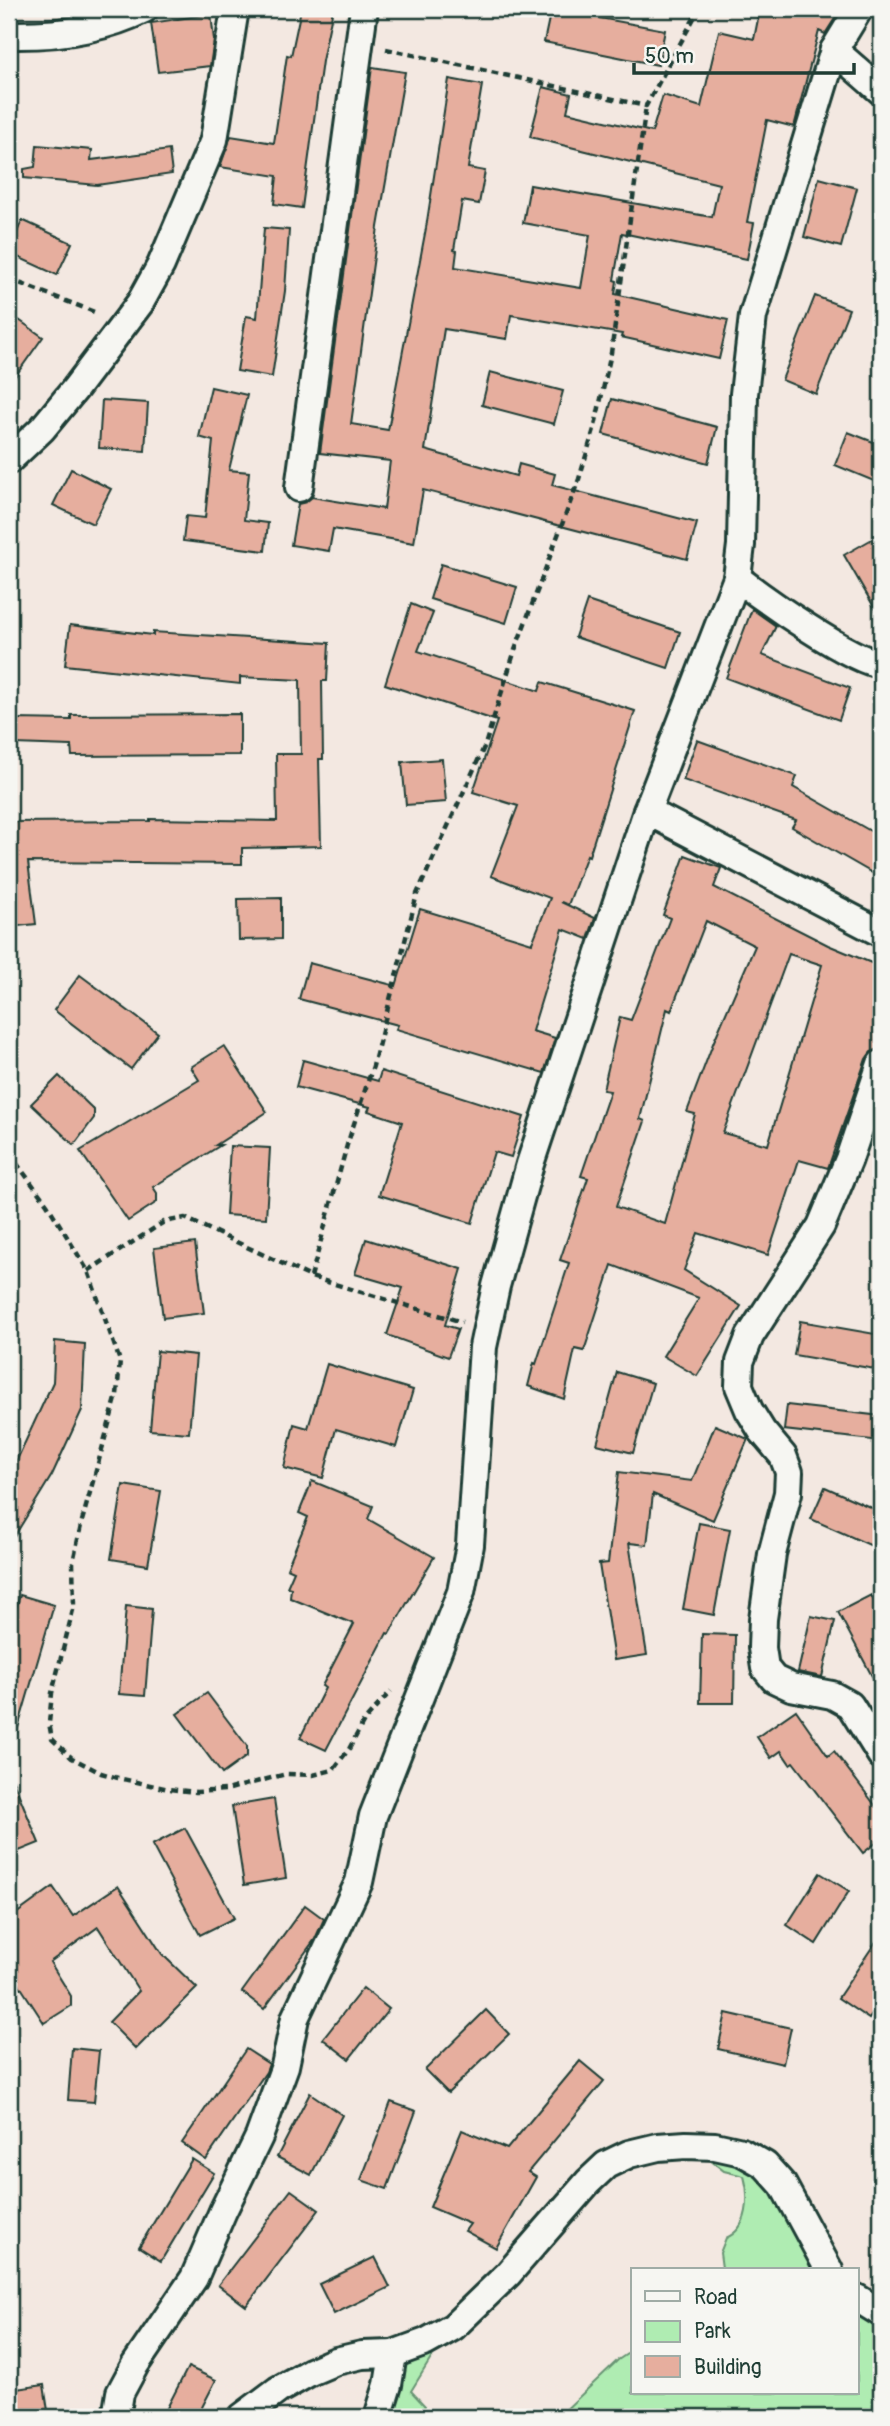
<svg xmlns="http://www.w3.org/2000/svg" width="890" height="2426" font-family="Pangolin,sans-serif">
	<rect width="100%" height="100%" fill="#f3e8e1"/>
	<filter id="ink" filterUnits="userSpaceOnUse"><feTurbulence type="fractalNoise" baseFrequency=".0143" numOctaves="2"/><feDisplacementMap in="SourceGraphic" scale="14" xChannelSelector="R" yChannelSelector="G"/><feConvolveMatrix kernelMatrix="1 2 1 2 8 2 1 2 1" color-interpolation-filters="sRGB"/></filter>
	<g filter="url(#ink)">
		<g fill="#afecb2" stroke="#679473" stroke-width="2">
			<path d="M706 2157C720 2162 740 2165 753 2174 786 2197 796 2237 814 2270H715L722 2268 720 2253 726 2238C749 2228 750 2198 744 2176L724 2171Z"/>
			<path d="M857 2309 881 2321V2417H558L618 2360 633 2350V2393H857Z"/>
			<path d="M435 2352 411 2391 425 2406 419 2417H386L404 2366Z"/>
		</g>
		<g fill="#e6ae9e" stroke="#1f3d34" stroke-width="2" fill-rule="evenodd">
			<path d="M301 9H333L322 61 302 208 274 204 277 176 220 167 231 136 274 143 287 55 291 56Z"/>
			<path d="M551 9 665 30 658 65 544 42Z"/>
			<path d="M760 9H841L825 34 819 31 794 127 767 120 747 222 754 223 747 259 622 233 614 280 617 281 615 294 728 320 719 359 621 337 622 334 511 315 507 339 444 329 425 450 516 476 519 464 555 474 552 485 697 523 687 559 423 490 414 543 333 529 329 551 291 545 298 504 306 502 312 497 384 509 390 461 320 453 372 67 405 72 378 227 351 424 388 430 426 228 449 79 482 85 468 168 485 171 479 204 462 201 454 250 457 251 455 267 581 288 590 235 523 223 530 185 712 217 719 184 530 137 543 87 571 94 567 112 652 132 663 95 701 107 719 31 754 39Z"/>
			<path d="M211 14 214 40 210 66 158 72 151 23Z"/>
			<path d="M37 145 92 150 91 160 169 150 172 174 97 185 24 178V169L35 167Z"/>
			<path d="M819 178 857 188 841 247 804 237Z"/>
			<path d="M22 220 72 243 57 275 9 253Z"/>
			<path d="M264 228 289 230 285 291 272 377 237 371 246 316 257 318Z"/>
			<path d="M815 296 849 309 816 394 782 380Z"/>
			<path d="M9 313 43 337 9 385Z"/>
			<path d="M490 372 563 391 554 424 482 405Z"/>
			<path d="M211 387 247 395 229 470 249 472 244 520 268 523 265 551 183 541 186 516 205 518 213 441 199 437Z"/>
			<path d="M612 399 717 427 708 463 603 434Z"/>
			<path d="M102 400 148 403 145 451 99 448Z"/>
			<path d="M848 432 881 445V484L835 465Z"/>
			<path d="M71 469 111 489 93 524 53 505Z"/>
			<path d="M874 538 881 550V619L844 555Z"/>
			<path d="M441 564 517 587 506 623 430 599Z"/>
			<path d="M587 601 680 632 668 668 575 637Z"/>
			<path d="M411 604 433 613 418 651 539 691 542 682 635 711 589 856 587 855 568 905 561 902 595 918 588 939 563 929 532 1031 555 1038 544 1073 396 1029 398 1025 299 999 309 963 396 986 420 909 532 943 550 898 491 876 518 806 473 792 497 721 385 684Z"/>
			<path d="M752 609 776 626 762 655 850 688 839 720 726 678Z"/>
			<path d="M70 625 153 635V632L329 643 327 681H322L323 759H319L321 846 242 848V864L28 862 36 924 9 927V822L150 821V819L277 821 276 754H301L300 680 240 677V684L65 665Z"/>
			<path d="M240 714V755L72 756 71 746 15 744 16 719 71 720V715Z"/>
			<path d="M697 740 797 776 793 787 881 837V878L792 827 796 820 683 780Z"/>
			<path d="M442 759 446 802 406 805 402 762Z"/>
			<path d="M685 855 721 868 714 887 828 945 881 967V1049L871 1052 866 1059 828 1168 799 1160 768 1255 698 1233 684 1270 741 1306 697 1376 663 1356 699 1298 612 1265 584 1351 575 1349 564 1399 528 1386 534 1363 536 1364 569 1263 560 1260 588 1178 581 1176 610 1091 603 1090 620 1017 631 1020 670 918 663 915ZM706 921 755 946 714 1041 687 1112 695 1114 665 1224 616 1207 645 1121 640 1119 667 1009 671 1011ZM789 954 822 965 768 1145 723 1133Z"/>
			<path d="M281 898V939L239 940 238 899Z"/>
			<path d="M80 975 158 1033 131 1069 54 1010Z"/>
			<path d="M224 1046 267 1112 216 1145H221L153 1187 157 1193V1202L128 1221 80 1151 199 1080 191 1067Z"/>
			<path d="M303 1060 378 1081 381 1071 524 1117 511 1157 494 1152 472 1223 379 1195 402 1122 368 1111 370 1107 296 1087Z"/>
			<path d="M59 1076 94 1110V1118L74 1145 31 1104Z"/>
			<path d="M230 1146 270 1148 266 1218 226 1215Z"/>
			<path d="M366 1239 462 1269 445 1325 458 1329 448 1357 387 1335 403 1288 355 1274Z"/>
			<path d="M195 1243 204 1313 163 1318 154 1248Z"/>
			<path d="M800 1321 881 1335V1370L794 1355Z"/>
			<path d="M55 1341 85 1344 82 1410 52 1475 9 1545V1477L53 1382Z"/>
			<path d="M157 1351 196 1355 189 1433 150 1430Z"/>
			<path d="M327 1364 413 1390 396 1447 336 1429 323 1478 284 1468 294 1424 308 1428Z"/>
			<path d="M617 1372 653 1383 633 1453 597 1444Z"/>
			<path d="M787 1405 881 1416V1441L784 1430Z"/>
			<path d="M715 1425 748 1439 713 1520 653 1494 647 1545 629 1543 647 1655 614 1660 599 1564 608 1563 619 1472 692 1481Z"/>
			<path d="M312 1481 373 1506 368 1519 434 1557 389 1634 387 1633 326 1750 300 1738 325 1688 322 1686 354 1624 290 1598 291 1588 287 1587 294 1571 287 1568 308 1517 299 1513Z"/>
			<path d="M123 1485 161 1491 148 1565 111 1559Z"/>
			<path d="M825 1487 881 1512V1550L811 1519Z"/>
			<path d="M699 1523 730 1529 714 1615 683 1609Z"/>
			<path d="M20 1595 54 1605 15 1738 9 1737V1632Z"/>
			<path d="M871 1595 881 1614V1693L838 1612Z"/>
			<path d="M126 1606 152 1609 145 1696 119 1694Z"/>
			<path d="M811 1616 835 1621 822 1677 798 1672Z"/>
			<path d="M702 1634 735 1635 734 1703H700Z"/>
			<path d="M207 1693 247 1746V1756L222 1774 177 1714Z"/>
			<path d="M796 1710 828 1756 834 1751 881 1813V1839L863 1853 793 1762 790 1764 781 1751 771 1758 757 1737Z"/>
			<path d="M9 1771 39 1843 9 1855Z"/>
			<path d="M274 1799 286 1878 244 1885 232 1806Z"/>
			<path d="M185 1828 234 1918 200 1935 152 1845Z"/>
			<path d="M820 1873 849 1891 816 1944 787 1925Z"/>
			<path d="M118 1886 162 1954 197 1988 136 2049 109 2022 139 1991 98 1927 50 1962 71 1996V2006L44 2023 9 1969V1919L53 1887 73 1916Z"/>
			<path d="M305 1905 324 1919 315 1939 264 2009 242 1992Z"/>
			<path d="M881 1934V2001L869 2019 838 1998Z"/>
			<path d="M363 1988 389 2009 349 2059 323 2039Z"/>
			<path d="M486 2010 509 2034 448 2093 425 2070Z"/>
			<path d="M726 2013 791 2028 783 2064 718 2049Z"/>
			<path d="M72 2048 99 2051 94 2102 68 2100Z"/>
			<path d="M246 2049 269 2064 266 2072 206 2160 182 2143Z"/>
			<path d="M580 2061 604 2081 528 2172 536 2177 496 2248 465 2231 470 2224 430 2207 462 2130 507 2149Z"/>
			<path d="M310 2093 342 2115 311 2175 277 2157Z"/>
			<path d="M391 2102 416 2111 387 2189 361 2180Z"/>
			<path d="M192 2159 214 2173 161 2261 139 2247Z"/>
			<path d="M291 2190 319 2210 246 2306 218 2285Z"/>
			<path d="M375 2257 390 2287 334 2314 319 2284Z"/>
			<path d="M188 2367 216 2380 197 2417H182L166 2410Z"/>
			<path d="M44 2385 49 2417H9V2390Z"/>
		</g>
		<g fill="none" stroke-linecap="round" stroke-linejoin="round">
			<defs>
				<g id="street">
					<path d="M9 35C55 36 102 30 144 9"/>
					<path d="M834 50 881 91"/>
					<path d="M9 460 42 429 75 389 140 303 161 265 214 140 235 9"/>
					<path d="M299 488 364 9"/>
					<path d="M737 578C764 599 851 661 881 664"/>
					<path d="M647 811 881 933"/>
					<path d="M881 1064 849 1159 821 1226 750 1336 740 1362 739 1386 749 1410 762 1431 783 1456 789 1472 788 1493 772 1554 763 1619 762 1648 765 1668 774 1679 791 1687 832 1695 850 1705 881 1755"/>
					<path d="M857 2298 881 2313"/>
					<path d="M116 2417 120 2393 135 2365 194 2278 223 2211 259 2137 285 2066 295 2018 359 1882 373 1816 461 1592 470 1545 483 1347 496 1286 530 1164 647 811 737 578 741 545 744 394 753 316 834 50 859 9"/>
					<path d="M242 2417 278 2390 310 2372 336 2361 362 2355 393 2354 426 2342 453 2327 508 2274 588 2182 606 2165 629 2154 658 2147 686 2145 715 2146 742 2152 765 2165 783 2185 829 2270"/>
					<path d="M378 2417 388 2385 393 2354"/>
				</g>
			</defs>
			<use href="#street" stroke="#1f3d34" stroke-width="32"/>
			<g stroke="#1f3d34" stroke-width="4.5" stroke-dasharray="7 5" stroke-linecap="butt">
				<path d="M386 49 646 106 699 9"/>
				<path d="M9 279 97 313"/>
				<path d="M9 1153 47 1204 88 1271 120 1361 117 1395 82 1521 73 1562 74 1606 52 1693 49 1723 52 1739 72 1758 101 1773 118 1778 169 1789 196 1792 226 1790 286 1774 313 1775 333 1770 349 1749 364 1721 391 1691"/>
				<path d="M88 1271 164 1222 185 1218 311 1277 462 1322"/>
				<path d="M311 1277 347 1145 373 1066 417 894 485 745 515 650 579 479 595 426 611 353 646 106"/>
			</g>
			<use href="#street" stroke="#f6f6f2" stroke-width="26"/>
		</g>
	</g>
	<rect width="890" height="2426" fill="none" stroke="#f6f6f2" stroke-width="35"/>
	<rect x="18" y="18" width="855" height="2391" fill="none" stroke="#1f3d34" stroke-width="2.5" filter="url(#ink)"/>
	<rect x="631" y="2268" width="228" height="126" fill="#f6f6f2" stroke="#a0aca6" stroke-width="2"/>
	<rect x="645" y="2291" width="35" height="10" fill="#f6f6f2" stroke="#a0aca6" stroke-width="2"/>
	<text x="694" y="2304" font-size="21" fill="#1f3d34">Road</text>
	<rect x="645" y="2321" width="35" height="21" fill="#afecb2" stroke="#a0aca6" stroke-width="2"/>
	<text x="694" y="2338" font-size="21" fill="#1f3d34">Park</text>
	<rect x="645" y="2356" width="35" height="21" fill="#e6ae9e" stroke="#a0aca6" stroke-width="2"/>
	<text x="694" y="2374" font-size="21" fill="#1f3d34">Building</text>
	<path d="M634 63v10h220v-10" fill="none" stroke="#1f3d34" stroke-width="3.5"/>
	<text x="645" y="63" font-size="21" fill="#1f3d34" stroke="#f6f6f2" stroke-width="5" paint-order="stroke">50 m</text>
</svg>
